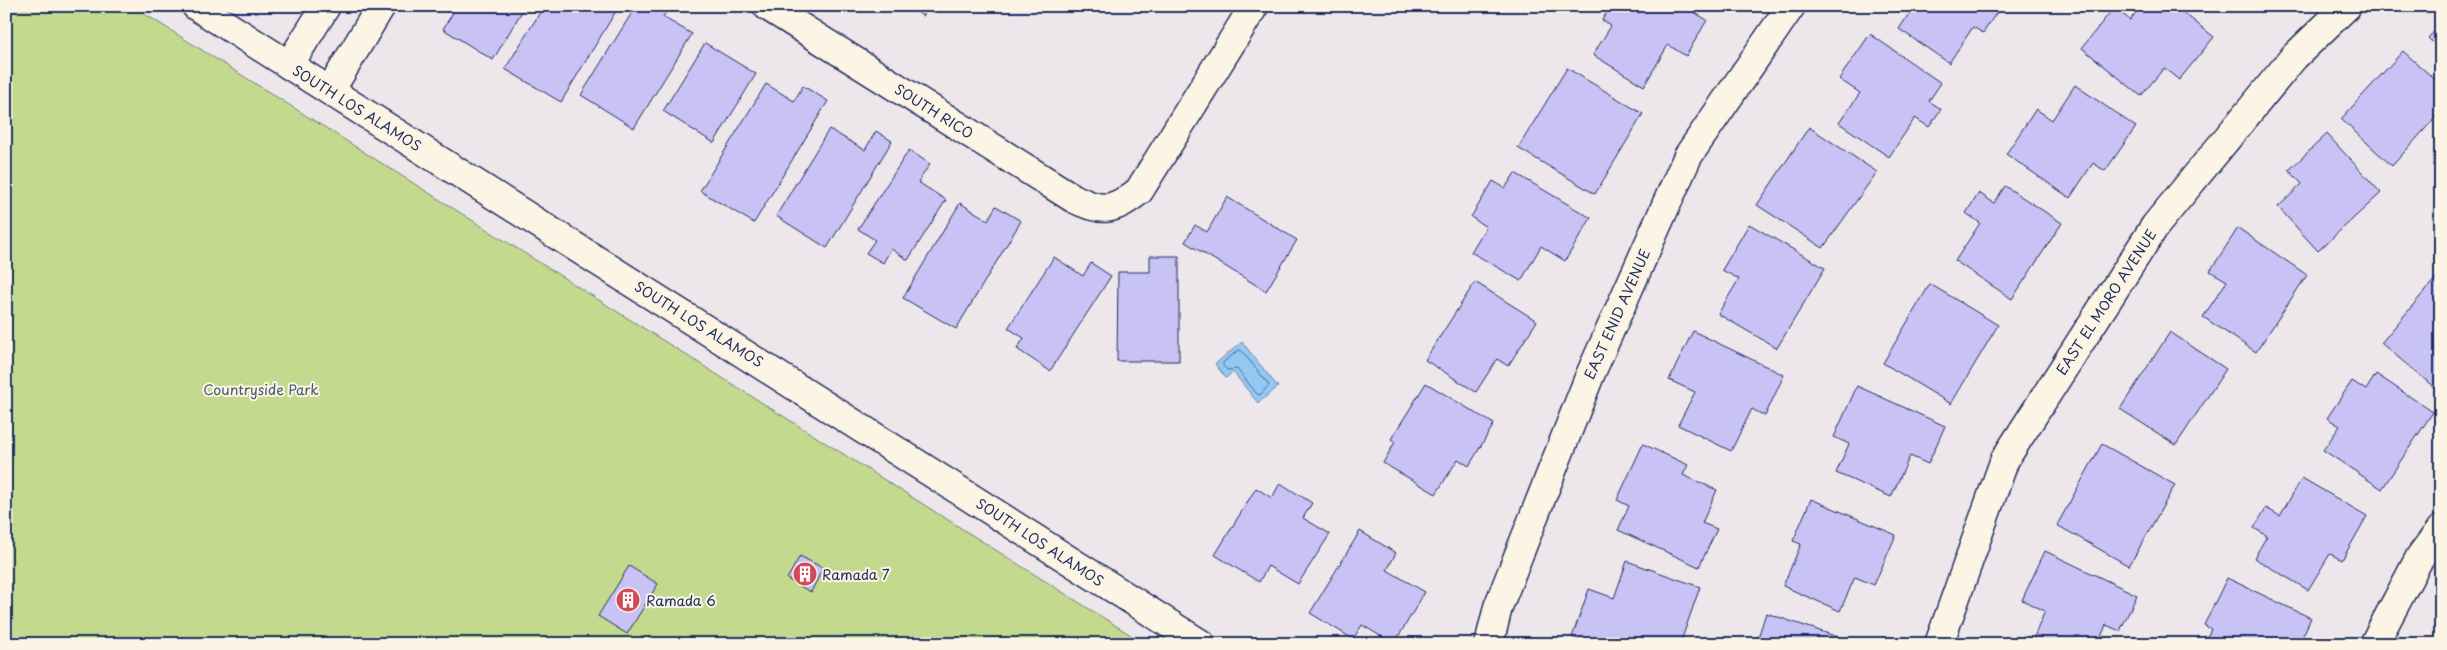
<svg xmlns="http://www.w3.org/2000/svg" width="2447" height="650" font-family="'Playpen Sans',sans-serif">
	<rect width="100%" height="100%" fill="#ede6ea"/>
	<filter id="ink" filterUnits="userSpaceOnUse"><feTurbulence type="fractalNoise" baseFrequency=".02" numOctaves="2"/><feDisplacementMap in="SourceGraphic" scale="10" xChannelSelector="R" yChannelSelector="G"/><feConvolveMatrix kernelMatrix="1 2 1 2 8 2 1 2 1" color-interpolation-filters="sRGB"/></filter>
	<g filter="url(#ink)">
		<path fill="#c3d98e" stroke="#6f8476" d="M6 6H132L1137 639 1134 644H6Z"/>
		<path fill="#94c7f1" stroke="#648ab6" d="M1242 342 1278 387 1258 403 1233 372 1226 378 1215 364Z"/>
		<g fill="none" stroke-linecap="round" stroke-linejoin="round">
			<path stroke="#4b6c99" stroke-width="1" d="M1239 350 1242 351 1269 385 1260 395 1257 394 1237 369 1227 370 1223 366V363Z"/>
		</g>
		<g fill="#c9c2f4" stroke="#1b2f5e">
			<path d="M457 6H525L493 60 443 29Z"/>
			<path d="M544 6H619L561 102 505 69Z"/>
			<path d="M636 6H670L663 17 692 34 634 128 581 95Z"/>
			<path d="M907 6H929L923 16Z"/>
			<path d="M1611 6H1684L1707 20 1686 56 1668 45 1644 86 1593 55 1611 26 1602 20Z"/>
			<path d="M1914 6H2001L1983 33 1973 27 1949 63 1899 29Z"/>
			<path d="M2141 6H2175L2214 37 2179 80 2164 68 2141 96 2082 48 2114 7 2130 20Z"/>
			<path d="M2441 24V50L2428 38Z"/>
			<path d="M1870 34 1941 83 1929 101 1941 109 1929 127 1915 118 1889 157 1839 123 1860 93 1839 79Z"/>
			<path d="M705 43 756 74 714 143 663 111Z"/>
			<path d="M2403 51 2441 85V111L2392 166 2341 119Z"/>
			<path d="M1567 68 1643 114 1595 194 1518 148Z"/>
			<path d="M766 84 794 101 803 86 828 101 754 223 700 191Z"/>
			<path d="M2075 85 2136 127 2105 171 2093 163 2070 198 2006 154 2036 109 2052 120Z"/>
			<path d="M1809 127 1877 172 1823 248 1757 205Z"/>
			<path d="M829 129 865 150 876 131 892 141 827 248 776 216Z"/>
			<path d="M2327 134 2381 193 2318 251 2278 207 2302 184 2289 170Z"/>
			<path d="M909 150 930 164 918 182 946 200 908 260 891 249 883 263 866 253 875 240 858 229Z"/>
			<path d="M1515 173 1591 218 1565 261 1541 246 1521 281 1471 252 1486 227 1471 217 1493 181 1505 188Z"/>
			<path d="M2005 186 2062 223 2012 299 1955 261 1980 223 1966 213 1979 193 1994 203Z"/>
			<path d="M1227 197 1297 240 1266 291 1185 242 1195 225 1207 232Z"/>
			<path d="M960 203 988 220 996 206 1021 221 956 329 903 298Z"/>
			<path d="M1749 224 1825 268 1777 348 1718 314 1739 279 1722 270Z"/>
			<path d="M2238 228 2307 275 2256 352 2203 317 2227 281 2210 271Z"/>
			<path d="M1150 256H1179V361H1117L1118 272H1150Z"/>
			<path d="M1054 257 1083 276 1091 263 1111 276 1050 371 1017 349 1024 338 1008 328Z"/>
			<path d="M2441 272V393L2381 343Z"/>
			<path d="M1475 282 1537 321 1508 366 1497 359 1476 392 1425 360Z"/>
			<path d="M1930 284 1998 325 1951 404 1883 363Z"/>
			<path d="M1693 331 1784 375 1765 416 1752 409 1731 451 1678 425 1695 392 1669 380Z"/>
			<path d="M2170 332 2226 369 2176 445 2120 409Z"/>
			<path d="M2376 374 2433 412 2382 489 2323 450 2340 426 2327 418 2352 381 2366 390Z"/>
			<path d="M1426 383 1494 424 1469 466 1458 459 1436 494 1383 463 1395 442 1391 439Z"/>
			<path d="M1857 386 1945 426 1928 464 1910 456 1891 497 1836 473 1849 444 1834 437Z"/>
			<path d="M1643 444 1688 465 1683 475 1717 490 1702 523 1717 529 1699 567 1618 530 1629 506 1617 500Z"/>
			<path d="M2102 444 2175 485 2129 566 2057 525Z"/>
			<path d="M2302 478 2367 516 2342 560 2330 554 2308 590 2254 558 2267 536 2254 528 2266 508 2280 516Z"/>
			<path d="M1280 483 1312 503 1303 518 1330 534 1298 584 1268 566 1259 582 1215 555 1256 488 1272 498Z"/>
			<path d="M1811 499 1896 535 1874 585 1855 577 1840 611 1783 586 1801 544 1793 541Z"/>
			<path d="M1360 531 1396 553 1387 570 1425 592 1394 644 1362 625 1353 639 1310 613Z"/>
			<path d="M2045 551 2137 595 2120 631 2106 625 2098 644H2031L2045 611 2022 600Z"/>
			<path d="M800 556 823 568 811 592 787 579Z"/>
			<path d="M1627 561 1700 587 1680 644H1590L1572 637 1589 589 1614 598Z"/>
			<path d="M629 566 658 584 627 634 598 616Z"/>
			<path d="M2227 578 2311 618 2299 644H2204L2211 629 2204 625Z"/>
			<path d="M1766 613 1853 642 1852 644H1756Z"/>
		</g>
		<g fill="none" stroke-linecap="round" stroke-linejoin="round">
			<defs>
				<g id="minor">
					<path d="M196 6 1201 644"/>
					<path d="M767 6 1073 198C1102 213 1113 211 1139 191L1254 6"/>
					<path d="M289 65 326 6"/>
					<path d="M330 91 381 6"/>
					<path d="M1489 644 1498 607 1590 375 1688 156 1791 6"/>
					<path d="M1939 644 2005 459 2155 226 2294 57 2347 6"/>
					<path d="M2374 644 2420 557 2441 529"/>
				</g>
			</defs>
			<use href="#minor" stroke="#1b2f5e" stroke-width="31"/>
			<use href="#minor" stroke="#fcf5e5" stroke-width="28"/>
		</g>
	</g>
	<defs>
		<symbol id="building-disc" viewBox="-11 -11 22 22"><circle r="9.5" fill="#d1495b" stroke="#fcf5e5"/><path d="M-4-6H4V6H1V3H-1V6H-4ZM-2.5-4.3h1.7v1.8h-1.7ZM.8-4.3h1.7v1.8H.8ZM-2.5-1h1.7V.8h-1.7ZM.8-1h1.7V.8H.8Z" fill="#fff"/></symbol>
	</defs>
	<g fill-rule="evenodd">
		<use href="#building-disc" x="791" y="560" width="28" height="28"/>
		<use href="#building-disc" x="614" y="586" width="28" height="28"/>
	</g>
	<g text-anchor="middle" dominant-baseline="central" stroke-width="4" stroke-linejoin="round" paint-order="stroke">
		<g font-size="14" fill="#1b2f5e" stroke="#fcf5e5">
			<text transform="translate(357 108) rotate(32)">SOUTH LOS ALAMOS</text>
			<text transform="translate(934 111) rotate(32)">SOUTH RICO</text>
			<text transform="translate(2106 302) rotate(-57)">EAST EL MORO AVENUE</text>
			<text transform="translate(1617 314) rotate(-66)">EAST ENID AVENUE</text>
			<text transform="translate(699 324) rotate(32)">SOUTH LOS ALAMOS</text>
			<text transform="translate(1040 542) rotate(33)">SOUTH LOS ALAMOS</text>
		</g>
		<g font-size="14" fill="#455a6a" stroke="#fcf5e5">
			<text x="261" y="389">Countryside Park</text>
		</g>
		<g font-size="14" fill="#1b2f5e" stroke="#fcf5e5" text-anchor="start">
			<text x="822" y="574">Ramada 7</text>
			<text x="646" y="600">Ramada 6</text>
		</g>
	</g>
	<rect width="2447" height="650" fill="none" stroke="#fcf5e5" stroke-width="25"/>
	<rect x="12" y="12" width="2422" height="625" fill="none" stroke="#1b2f5e" stroke-width="2" filter="url(#ink)"/>
</svg>
